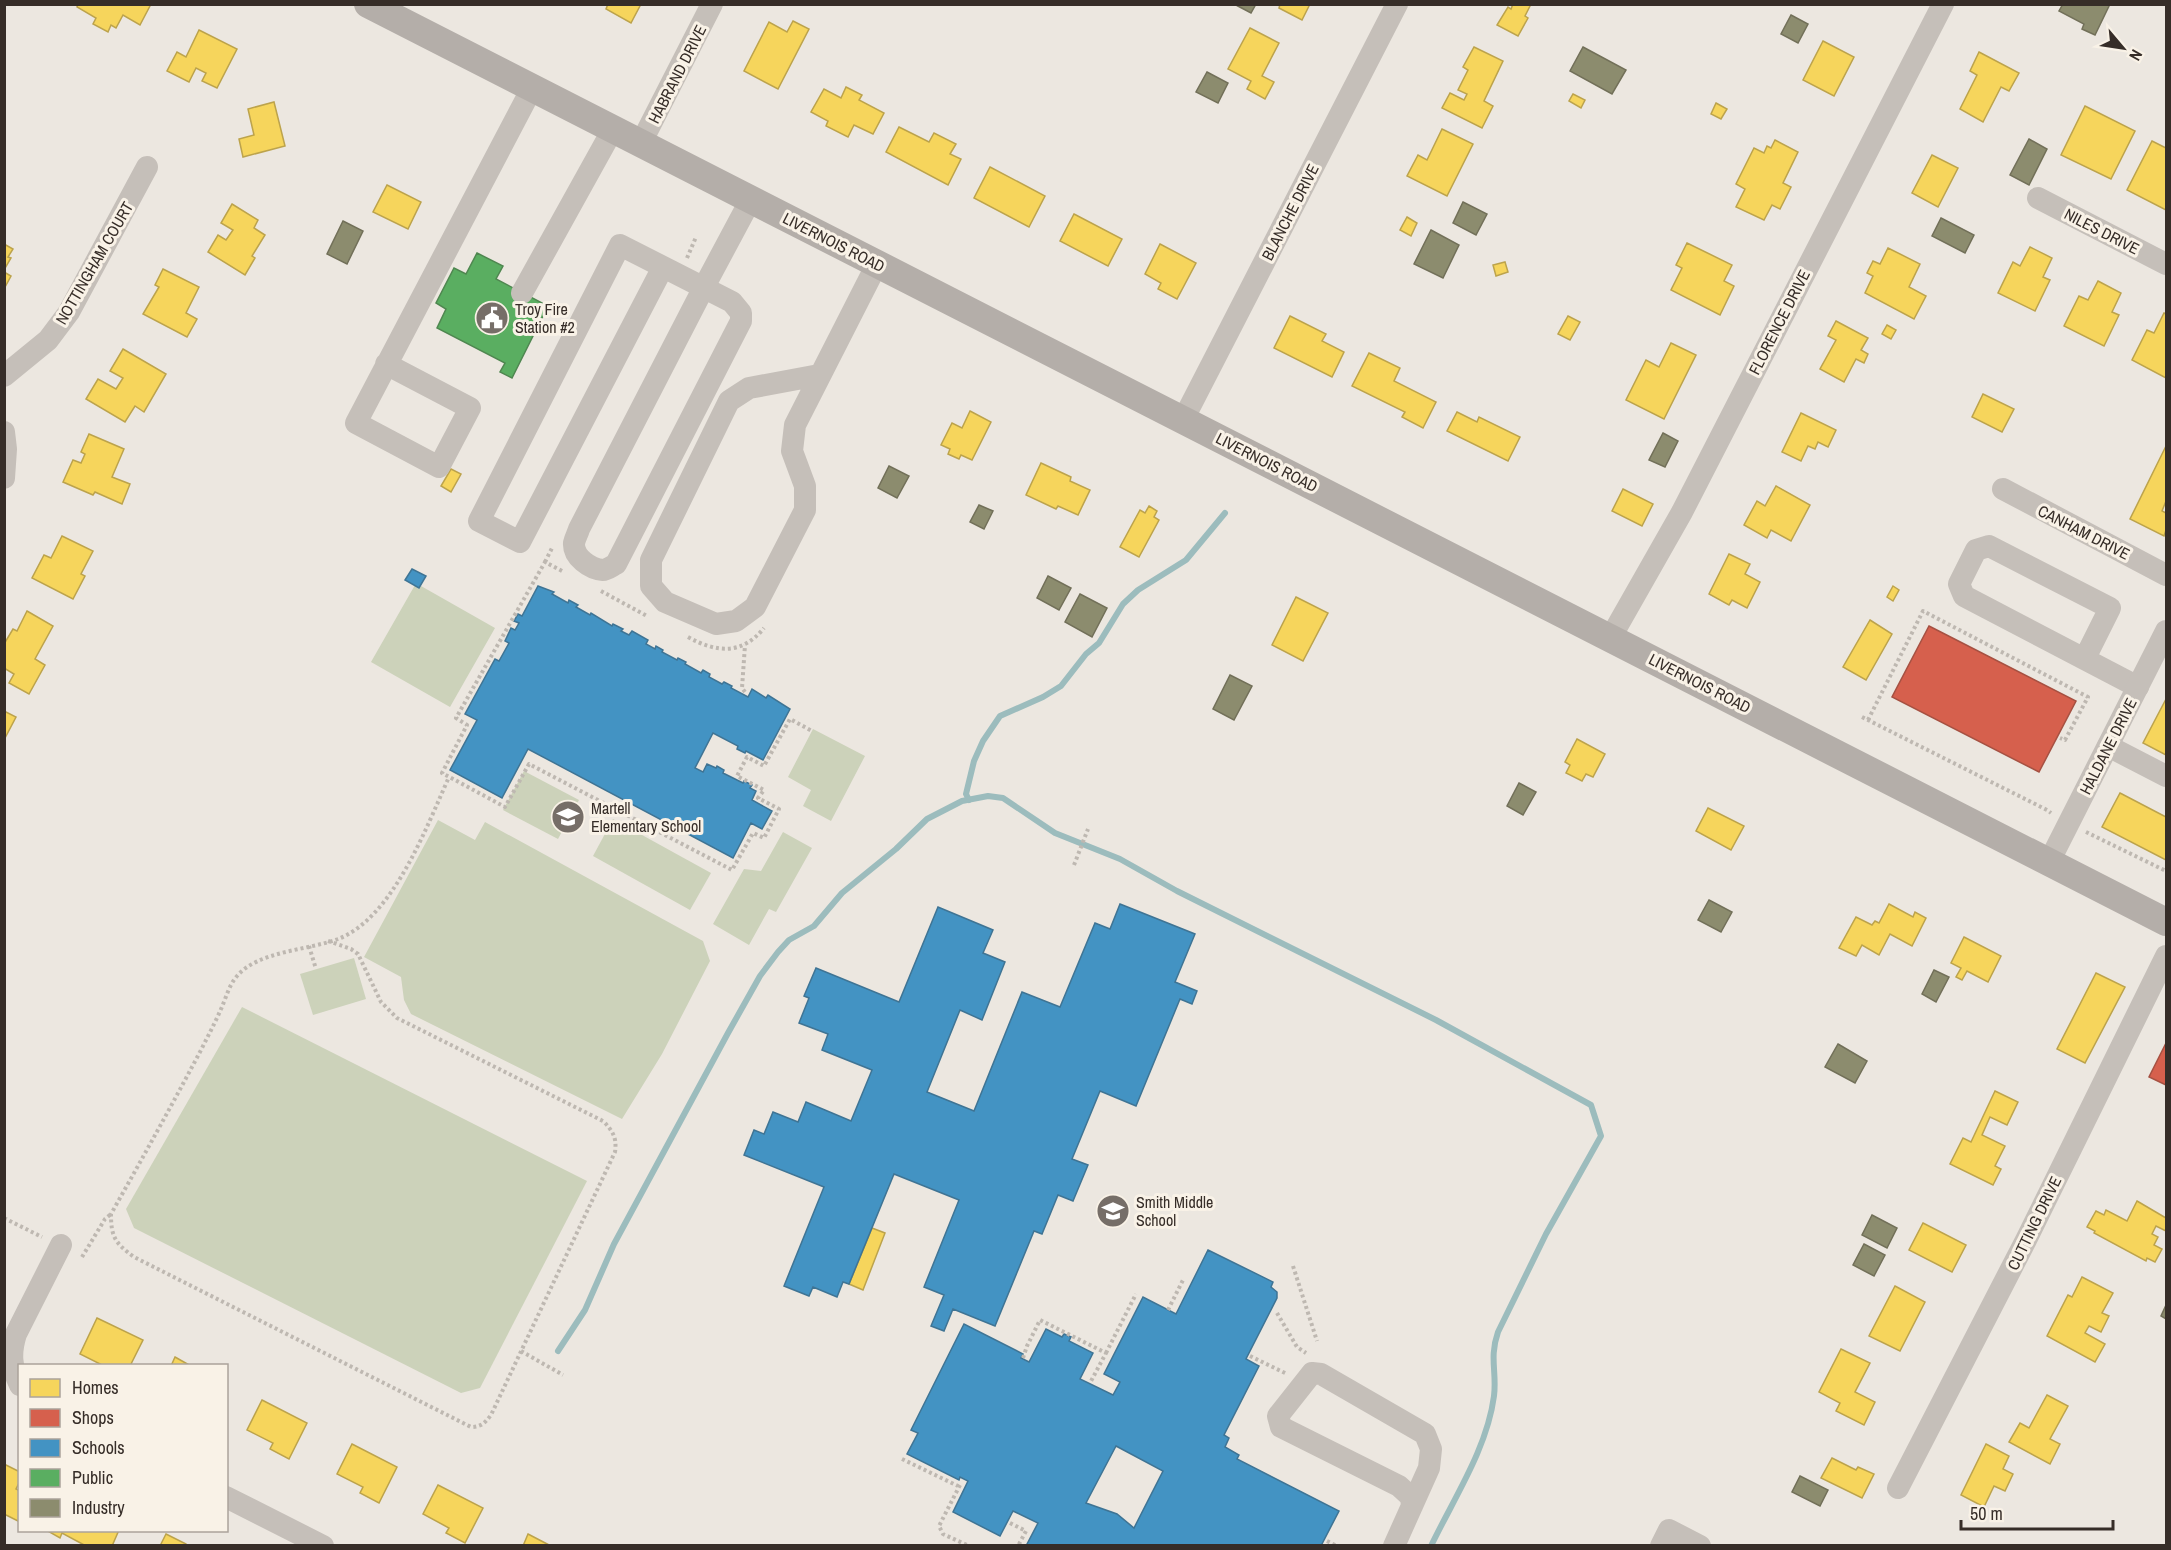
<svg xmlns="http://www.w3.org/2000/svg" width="2171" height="1550" font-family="'Archivo Narrow',sans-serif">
	<rect width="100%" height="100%" fill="#ece7e0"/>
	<g fill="#ccd2ba">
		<path d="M415 585 419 588 421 586 495 628 450 707 371 662Z"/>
		<path d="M813 729 865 756 831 821 803 806 811 790 788 777Z"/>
		<path d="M524 771 579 800 558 839 503 810Z"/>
		<path d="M613 819 711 873 690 910 593 856Z"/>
		<path d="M438 820 475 840 485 822 703 941 710 961 662 1054 622 1119 411 1014 404 1000 401 977 364 957Z"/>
		<path d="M783 832 812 848 776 912 769 909 749 945 713 924 744 869 761 871Z"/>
		<path d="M354 958 366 999 313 1015 300 974Z"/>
		<path d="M242 1007 587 1181 480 1388 461 1393 134 1228 126 1209Z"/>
	</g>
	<g fill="#f6d55c" stroke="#bca34c" stroke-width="1.5">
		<path d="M78 4H151L140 25 123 15 116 28 111 25 108 32 93 24 96 18 77 7Z"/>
		<path d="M608 4H641L631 23 606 9Z"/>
		<path d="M1280 4H1310L1302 20 1279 8Z"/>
		<path d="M1513 4H1531L1525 16 1528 18 1518 36 1497 25 1508 7 1511 9Z"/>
		<path d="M793 21 809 29 778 89 744 71 769 22 787 32Z"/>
		<path d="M1250 28 1279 43 1262 76 1274 82 1265 99 1247 89 1251 81 1228 69Z"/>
		<path d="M199 30 237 49 217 88 202 81 206 73 196 68 189 82 167 71 177 52 186 57Z"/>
		<path d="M1823 41 1854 57 1834 96 1803 80Z"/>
		<path d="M1474 47 1503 61 1484 101 1493 106 1482 128 1442 108 1450 93 1464 100 1467 94 1458 90 1468 70 1463 67Z"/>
		<path d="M1979 52 2019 73 2009 91 2001 87 1983 122 1960 109 1977 75 1970 71Z"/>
		<path d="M846 87 862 95 859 100 884 113 873 134 854 125 848 137 826 126 828 121 811 112 824 89 841 98Z"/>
		<path d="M1573 94 1585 100 1581 108 1569 101Z"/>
		<path d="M274 102 285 146 243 157 239 139 254 135 248 109Z"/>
		<path d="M1716 103 1727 109 1721 119 1711 114Z"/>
		<path d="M2085 106 2135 131 2111 179 2061 155Z"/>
		<path d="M899 127 929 142 934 133 956 144 950 154 961 159 948 185 886 152Z"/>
		<path d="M1442 129 1473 144 1447 196 1407 176 1418 155 1427 160Z"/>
		<path d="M1775 140 1798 152 1783 183 1791 187 1780 209 1772 205 1764 220 1736 207 1745 189 1736 184 1754 148 1764 153 1767 146 1771 148Z"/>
		<path d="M2152 141 2166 148V210L2127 190Z"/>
		<path d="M1932 155 1958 168 1938 207 1912 193Z"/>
		<path d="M990 167 1045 196 1029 227 974 198Z"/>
		<path d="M387 185 421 202 408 229 373 212Z"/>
		<path d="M232 204 258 220 254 228 265 235 252 256 255 258 245 275 208 252 218 235 226 240 233 230 221 223Z"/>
		<path d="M1074 214 1122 239 1108 266 1060 241Z"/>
		<path d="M1407 217 1417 223 1411 236 1400 230Z"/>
		<path d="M1687 243 1732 265 1724 281 1734 286 1720 315 1671 290 1682 268 1676 265Z"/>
		<path d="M4 244 13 249 8 257 11 258 4 270Z"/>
		<path d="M1160 244 1196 263 1177 299 1158 289 1161 283 1145 274Z"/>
		<path d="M2030 247 2052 258 2043 277 2050 280 2035 311 1998 293 2013 262 2020 266Z"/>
		<path d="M1888 248 1920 264 1909 287 1926 296 1914 319 1865 293 1873 276 1867 273 1873 261 1880 264Z"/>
		<path d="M1505 262 1508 272 1496 276 1493 265Z"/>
		<path d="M163 269 199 287 186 313 197 319 187 337 143 314 159 287 155 285Z"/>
		<path d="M4 272 11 276 4 289Z"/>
		<path d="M2098 281 2121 293 2112 312 2119 315 2104 346 2064 326 2079 296 2088 300Z"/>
		<path d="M2164 313 2166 314V378L2132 360 2147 330 2154 333Z"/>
		<path d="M1290 316 1326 334 1322 341 1344 352 1332 377 1274 348Z"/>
		<path d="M1568 316 1580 322 1570 340 1558 334Z"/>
		<path d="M1836 321 1868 338 1861 350 1868 354 1864 363 1856 359 1844 382 1820 369 1836 340 1828 336Z"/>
		<path d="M1887 325 1896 330 1891 339 1882 334Z"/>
		<path d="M1671 343 1696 355 1664 419 1626 400 1646 360 1659 367Z"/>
		<path d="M123 349 166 374 144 412 135 406 125 422 86 399 98 379 116 389 123 378 110 371Z"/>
		<path d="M1369 353 1400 368 1394 381 1436 402 1423 428 1402 417 1405 412 1352 386Z"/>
		<path d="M1983 394 2014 409 2002 432 1972 417Z"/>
		<path d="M970 411 991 422 972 460 961 455 959 459 948 454 950 449 941 445 952 423 962 428Z"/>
		<path d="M1457 412 1477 422 1479 417 1520 437 1508 461 1447 431Z"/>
		<path d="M1801 413 1836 430 1828 447 1818 442 1815 449 1808 446 1801 461 1782 452Z"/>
		<path d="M89 434 124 449 112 477 130 484 122 504 95 492 93 495 63 482 73 460 81 463 85 454 81 452Z"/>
		<path d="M2166 446V501L2162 511 2166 513V530L2164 536 2130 519Z"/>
		<path d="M1041 463 1071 477 1070 481 1090 490 1078 515 1058 506 1056 509 1026 495Z"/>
		<path d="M451 469 461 474 451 492 441 486Z"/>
		<path d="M1776 486 1810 505 1791 541 1771 530 1767 538 1744 525 1757 501 1765 506Z"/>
		<path d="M1623 489 1653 504 1642 526 1612 511Z"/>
		<path d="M1149 506 1157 511 1154 517 1159 520 1139 557 1120 547 1140 510 1145 513Z"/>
		<path d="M62 536 93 551 81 574 85 576 73 599 32 578 44 555 51 558Z"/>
		<path d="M1729 554 1750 564 1745 574 1760 582 1747 608 1732 600 1729 605 1709 594Z"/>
		<path d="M1893 586 1899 590 1893 601 1887 597Z"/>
		<path d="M1296 597 1328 613 1303 661 1272 645Z"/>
		<path d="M27 611 53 626 35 659 45 665 29 694 9 683 14 674 4 668V644L13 629 17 631Z"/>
		<path d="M1870 620 1892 634 1866 680 1843 667Z"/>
		<path d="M2166 699V755L2143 743Z"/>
		<path d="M4 711 16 717 4 740Z"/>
		<path d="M1577 739 1605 754 1593 777 1586 774 1582 781 1566 773 1570 765 1565 762Z"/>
		<path d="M2120 793 2166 817V860L2102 827Z"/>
		<path d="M1708 808 1744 826 1731 850 1696 831Z"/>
		<path d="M1889 904 1913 917 1915 912 1926 918 1912 946 1890 934 1879 955 1862 945 1856 956 1839 948 1856 917 1872 925 1875 921 1879 923Z"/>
		<path d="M1964 937 2001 956 1988 982 1967 971 1962 980 1956 977 1961 968 1951 963Z"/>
		<path d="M2096 973 2125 987 2085 1063 2057 1049Z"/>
		<path d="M1995 1091 2018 1102 2007 1125 1990 1117 1982 1135 2005 1146 1995 1166 2001 1169 1993 1185 1950 1164 1963 1138 1971 1142Z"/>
		<path d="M2137 1201 2166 1218V1231L2156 1226 2152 1234 2158 1237 2154 1245 2162 1249 2155 1262 2147 1258 2146 1261 2094 1233 2095 1231 2087 1227 2096 1211 2104 1215 2106 1210 2127 1221Z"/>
		<path d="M1923 1223 1966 1245 1952 1272 1909 1250Z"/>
		<path d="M872 1228 885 1233 863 1290 849 1284Z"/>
		<path d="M2082 1277 2113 1293 2102 1313 2109 1316 2101 1332 2089 1326 2085 1333 2105 1344 2095 1362 2047 1336 2068 1295 2072 1297Z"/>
		<path d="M1895 1286 1925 1302 1900 1351 1869 1336Z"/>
		<path d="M97 1318 143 1340 130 1366H104L80 1354Z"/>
		<path d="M1841 1349 1870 1363 1855 1392 1875 1402 1864 1425 1836 1411 1840 1403 1819 1392Z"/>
		<path d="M175 1357 191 1366H171Z"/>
		<path d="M2047 1395 2068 1406 2050 1439 2060 1444 2050 1464 2009 1442 2020 1423 2029 1428Z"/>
		<path d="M262 1400 307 1423 289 1459 270 1449 273 1443 247 1430Z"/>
		<path d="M352 1444 397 1467 379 1503 360 1493 363 1487 337 1474Z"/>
		<path d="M1986 1444 2009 1456 2003 1469 2013 1474 2005 1491 1994 1486 1984 1507 1961 1495Z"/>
		<path d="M1832 1458 1856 1470 1858 1467 1874 1474 1862 1498 1821 1478Z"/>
		<path d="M4 1464 20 1472V1481L16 1489 20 1491V1522L4 1514Z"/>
		<path d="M438 1485 483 1508 465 1543 446 1533 449 1528 423 1514Z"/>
		<path d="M46 1530H119L112 1546H86L62 1533 60 1538Z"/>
		<path d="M166 1534 186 1544V1546H160Z"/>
		<path d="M528 1534 551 1546H523Z"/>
	</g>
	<g fill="#d6604d" stroke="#a65142" stroke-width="1.5">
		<path d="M1929 626 2076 701 2039 772 1892 697Z"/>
		<path d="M2166 1043V1085L2149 1077Z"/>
	</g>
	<g fill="#4393c3" stroke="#3f7494" stroke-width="1.5" fill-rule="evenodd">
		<path d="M412 569 426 576 419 588 405 580Z"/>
		<path d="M538 586 554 592 552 594 568 603 569 600 578 605 576 607 590 615 591 613 612 626 613 624 623 629 621 631 629 635 632 631 648 640 646 644 655 649 656 646 663 650 662 652 677 660 678 658 686 662 685 664 701 673 703 670 710 674 709 677 722 684 724 682 732 686 731 688 748 697 752 689 766 698 768 695 790 709 763 760 746 751 745 753 737 749 738 746 713 733 695 768 703 772 707 764 716 768 717 766 724 770 723 773 743 783 744 781 752 785 750 788 756 791 752 800 772 811 762 829 751 823 733 858 528 749 502 798 450 770 477 720 465 714 495 659 499 661 509 643 505 641 511 628 515 630 519 623 514 621 518 614 522 616Z"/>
		<path d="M1120 904 1195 934 1175 982 1197 991 1192 1004 1180 999 1136 1106 1100 1091 1072 1159 1088 1165 1073 1201 1058 1195 1042 1234 1034 1231 995 1326 953 1309 944 1331 931 1326 944 1295 924 1287 959 1200 894 1174 849 1284 843 1282 837 1297 813 1287 809 1296 784 1286 824 1187 744 1155 754 1130 764 1134 773 1112 798 1122 806 1102 851 1121 872 1070 822 1050 828 1034 799 1023 809 998 804 996 816 968 899 1002 938 907 993 930 983 953 1005 962 982 1020 960 1010 927 1092 974 1111 1022 992 1060 1007 1095 923 1110 929Z"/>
		<path d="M1208 1250 1273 1282 1271 1287 1277 1292V1298L1246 1359 1259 1366 1224 1435 1229 1438 1225 1447 1239 1455 1237 1459 1339 1511 1322 1544 1325 1546H1026L1038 1523 1013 1511 1000 1536 953 1512 968 1481 960 1477 959 1480 907 1454 918 1433 911 1430 964 1324 1023 1354 1021 1358 1029 1362 1046 1329 1062 1337 1064 1334 1071 1337 1069 1341 1093 1353 1080 1379 1113 1395 1120 1382 1104 1374 1143 1297 1176 1314ZM1116 1446 1163 1471 1134 1528 1117 1514 1086 1503Z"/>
	</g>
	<path fill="#5aae61" stroke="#4f8750" stroke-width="1.5" d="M477 253 503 266 496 279 548 306 512 378 500 372 505 363 437 328 446 309 436 303 454 268 466 274Z"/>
	<g fill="#8c8c6e" stroke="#727059" stroke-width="1.5">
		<path d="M1234 4H1256L1251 13Z"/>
		<path d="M2063 4H2110L2095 35 2082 29 2084 24 2059 11Z"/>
		<path d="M1791 15 1808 24 1798 43 1781 34Z"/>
		<path d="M1583 47 1626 70 1612 94 1570 71Z"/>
		<path d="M1207 72 1228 83 1218 103 1196 92Z"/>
		<path d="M2029 139 2047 149 2029 185 2010 175Z"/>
		<path d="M1463 202 1487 214 1476 235 1453 223Z"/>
		<path d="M1941 218 1974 235 1965 253 1932 236Z"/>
		<path d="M343 221 363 231 347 264 327 254Z"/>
		<path d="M1431 230 1459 245 1443 278 1414 264Z"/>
		<path d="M1663 433 1678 441 1665 467 1649 460Z"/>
		<path d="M889 466 909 476 897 498 878 488Z"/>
		<path d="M979 505 993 511 984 529 970 522Z"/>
		<path d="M1048 576 1071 588 1059 610 1037 598Z"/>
		<path d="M1080 594 1107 608 1092 637 1065 622Z"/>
		<path d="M1230 675 1252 686 1234 720 1213 709Z"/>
		<path d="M1519 783 1536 792 1523 815 1507 806Z"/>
		<path d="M1709 900 1732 912 1721 932 1698 920Z"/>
		<path d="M1934 970 1949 977 1936 1002 1922 994Z"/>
		<path d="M1838 1044 1867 1061 1855 1083 1825 1067Z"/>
		<path d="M1872 1215 1897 1228 1887 1248 1862 1235Z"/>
		<path d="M1864 1244 1885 1255 1874 1276 1853 1265Z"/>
		<path d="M2166 1305V1319L2161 1316Z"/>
		<path d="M1800 1476 1828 1490 1820 1506 1792 1492Z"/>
	</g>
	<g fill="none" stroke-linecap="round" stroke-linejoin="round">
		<g stroke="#9cbcbd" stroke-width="6">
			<path d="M969 800 966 794 974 761 983 741 1000 716 1043 697 1061 686 1086 654 1099 643 1123 604 1138 590 1186 560 1225 513"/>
			<path d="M558 1351 585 1310 614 1244 728 1033 760 976 778 952 789 940 814 926 842 893 896 849 927 819 962 801 988 796 1003 798 1055 833 1120 859 1177 891 1436 1020 1591 1105 1601 1136 1546 1234 1498 1332C1489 1358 1497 1372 1494 1396 1487 1449 1454 1498 1431 1546"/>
		</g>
		<g stroke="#beb8b1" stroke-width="4" stroke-dasharray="3 3" stroke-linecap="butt">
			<path d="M687 258 696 237"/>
			<path d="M545 562 553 546"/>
			<path d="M562 571 545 562 456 718 467 725 442 773 505 807 529 764 732 870 753 833 764 838 779 809 758 798 764 790 737 776 747 757 764 766 790 719 812 731"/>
			<path d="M601 591 647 616"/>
			<path d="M688 637C717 653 742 655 764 628"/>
			<path d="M745 692 742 688 745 645"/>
			<path d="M1862 717 2047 810 2051 813"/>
			<path d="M1868 720 1923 611 2088 697 2065 740 2060 738"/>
			<path d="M2086 832 2166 871"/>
			<path d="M1074 865 1088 829"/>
			<path d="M328 941 351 949 358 954 381 1002 397 1018 603 1121C613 1131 617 1138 615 1152L491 1415C485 1423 481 1427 471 1427L134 1257C115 1243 111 1237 111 1214 142 1159 172 1105 201 1050 208 1036 215 1023 221 1009 226 998 229 985 237 976 258 951 309 950 338 939 393 918 426 828 449 777"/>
			<path d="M309 946 316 969"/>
			<path d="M4 1218 42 1237"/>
			<path d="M82 1257 105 1219 111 1214"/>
			<path d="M1293 1266 1317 1341"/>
			<path d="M1168 1310 1183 1280"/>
			<path d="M1277 1313 1297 1347 1306 1353"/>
			<path d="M521 1351 563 1375"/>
			<path d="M1106 1353 1136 1294"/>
			<path d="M1250 1356 1287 1374"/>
			<path d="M1023 1358 1027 1346 1040 1320 1106 1353 1090 1383"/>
			<path d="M902 1459 958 1486"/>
			<path d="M960 1485 939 1526 943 1534 969 1546"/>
			<path d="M1010 1523 1026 1531 1018 1546"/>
			<path d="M1327 1541 1337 1546"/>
		</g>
		<g stroke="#c5bfb9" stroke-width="22">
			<path d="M641 143 712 4"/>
			<path d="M2038 198 2166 264"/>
			<path d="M663 267 520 542 479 521 620 245 732 302 741 313V321L616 564C612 566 607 570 603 570 590 569 573 557 574 543 575 538 578 533 579 529L704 287 751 199"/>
			<path d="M522 293 613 129"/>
			<path d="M386 364 470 408 439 467 356 423 532 88"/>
			<path d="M819 375 749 388 729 401 651 560V586L665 602 716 624 736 621 755 607 805 510V486L792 451 795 425 877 264"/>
			<path d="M4 376 48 340 69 312 147 167"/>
			<path d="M1183 420 1397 4"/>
			<path d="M4 432 6 449 4 478"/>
			<path d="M2003 489 2166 575"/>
			<path d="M1611 637 1682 512 1943 4"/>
			<path d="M2085 658 2110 608 1989 546 1976 550 1959 584 1964 596 2138 687"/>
			<path d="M2108 746 2166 776"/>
			<path d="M2049 862 2166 631"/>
			<path d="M20 1385C11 1367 10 1353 16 1334L61 1245"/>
			<path d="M1898 1488 2026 1240 2166 956"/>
			<path d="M226 1497 323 1546"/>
			<path d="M1394 1546 1429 1468 1431 1449 1425 1434 1321 1374 1312 1373 1278 1416 1281 1427 1399 1486 1411 1497 1412 1506"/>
			<path d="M1661 1546 1669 1530 1700 1546"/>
		</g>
		<path stroke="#b4aea9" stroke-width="28" d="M368 4 2166 922"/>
	</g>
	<defs>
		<symbol id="civic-disc" viewBox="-11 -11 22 22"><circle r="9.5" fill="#766e68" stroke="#f9f2e7"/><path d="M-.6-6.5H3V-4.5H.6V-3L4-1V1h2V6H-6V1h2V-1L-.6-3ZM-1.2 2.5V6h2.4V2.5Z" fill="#fff"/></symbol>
		<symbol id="school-disc" viewBox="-11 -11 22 22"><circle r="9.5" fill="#766e68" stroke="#f9f2e7"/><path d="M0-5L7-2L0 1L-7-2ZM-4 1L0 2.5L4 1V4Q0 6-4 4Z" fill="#fff"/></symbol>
	</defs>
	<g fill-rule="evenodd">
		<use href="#civic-disc" x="473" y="299" width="38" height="38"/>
		<use href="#school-disc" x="549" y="798" width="38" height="38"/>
		<use href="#school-disc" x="1094" y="1192" width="38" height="38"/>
	</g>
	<g text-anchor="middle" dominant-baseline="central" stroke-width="6" stroke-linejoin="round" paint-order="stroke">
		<g font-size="16" fill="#362d28" stroke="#f9f2e7">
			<text transform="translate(677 74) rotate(-63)">HABRAND DRIVE</text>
			<text transform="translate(1290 212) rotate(-63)">BLANCHE DRIVE</text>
			<text transform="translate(2102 231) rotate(27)">NILES DRIVE</text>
			<text transform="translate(834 242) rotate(27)">LIVERNOIS ROAD</text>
			<text transform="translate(94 263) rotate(-60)">NOTTINGHAM COURT</text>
			<text transform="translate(1779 322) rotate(-63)">FLORENCE DRIVE</text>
			<text transform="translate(1267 462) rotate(27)">LIVERNOIS ROAD</text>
			<text transform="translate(2084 532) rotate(27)">CANHAM DRIVE</text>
			<text transform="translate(1700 683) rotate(27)">LIVERNOIS ROAD</text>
			<text transform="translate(2108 746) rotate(-63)">HALDANE DRIVE</text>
			<text transform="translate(2034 1223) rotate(-64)">CUTTING DRIVE</text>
		</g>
		<g font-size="16" fill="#362d28" stroke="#f9f2e7" text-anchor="start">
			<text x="515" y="309">Troy Fire<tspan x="515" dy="18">Station #2</tspan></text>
			<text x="591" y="808">Martell<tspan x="591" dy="18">Elementary School</tspan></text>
			<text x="1136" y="1202">Smith Middle<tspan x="1136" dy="18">School</tspan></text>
		</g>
	</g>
	<rect width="2171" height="1550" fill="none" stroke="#362d28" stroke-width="12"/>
	<rect x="18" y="1364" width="210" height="168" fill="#f9f2e7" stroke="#aba39b" stroke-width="1.5"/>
	<rect x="30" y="1379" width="30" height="18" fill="#f6d55c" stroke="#aba39b" stroke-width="1.5"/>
	<text x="72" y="1394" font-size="18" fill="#362d28">Homes</text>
	<rect x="30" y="1409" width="30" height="18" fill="#d6604d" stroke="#aba39b" stroke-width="1.5"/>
	<text x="72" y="1424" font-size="18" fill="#362d28">Shops</text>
	<rect x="30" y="1439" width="30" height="18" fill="#4393c3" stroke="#aba39b" stroke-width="1.5"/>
	<text x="72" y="1454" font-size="18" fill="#362d28">Schools</text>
	<rect x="30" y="1469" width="30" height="18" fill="#5aae61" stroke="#aba39b" stroke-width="1.5"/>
	<text x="72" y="1484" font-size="18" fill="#362d28">Public</text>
	<rect x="30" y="1499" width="30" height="18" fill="#8c8c6e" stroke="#aba39b" stroke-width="1.5"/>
	<text x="72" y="1514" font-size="18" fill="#362d28">Industry</text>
	<g transform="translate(2123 48) rotate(119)" stroke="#f9f2e7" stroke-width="4.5" paint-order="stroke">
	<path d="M0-4.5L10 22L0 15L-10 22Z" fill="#362d28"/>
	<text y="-9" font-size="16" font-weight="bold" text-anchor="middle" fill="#362d28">N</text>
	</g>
	<path d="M1961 1520v9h152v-9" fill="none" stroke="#362d28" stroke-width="3"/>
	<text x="1970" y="1520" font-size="18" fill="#362d28" stroke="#f9f2e7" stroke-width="4.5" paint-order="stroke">50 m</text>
</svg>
